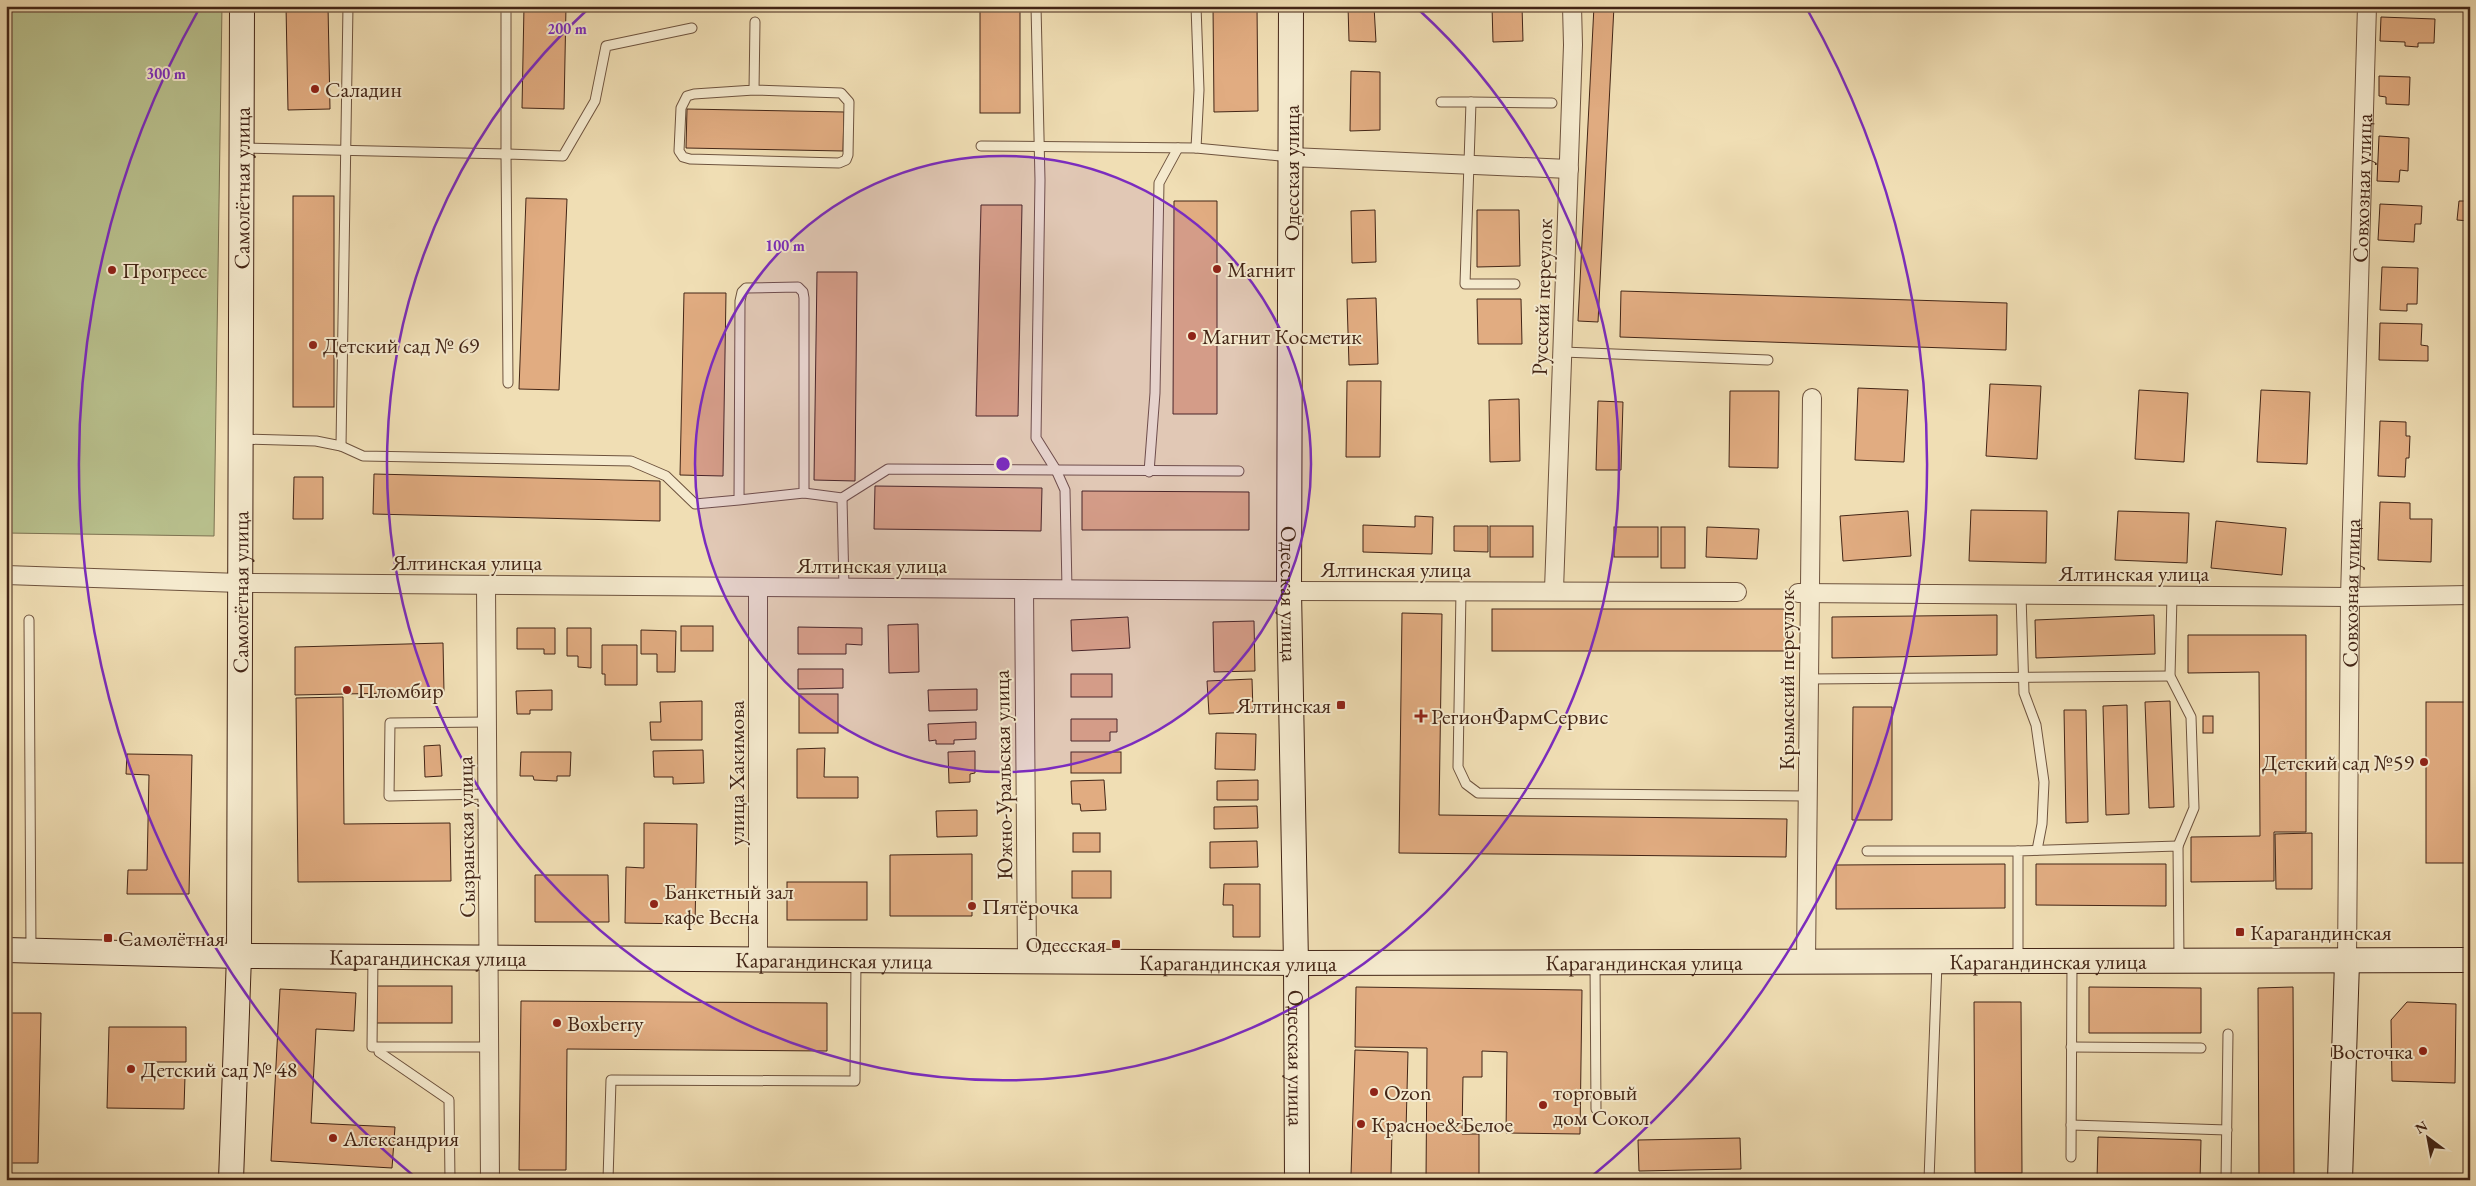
<svg xmlns="http://www.w3.org/2000/svg" width="2476" height="1186" font-family="'EB Garamond',serif">
	<rect width="100%" height="100%" fill="#f0deb4"/>
	<filter id="stains"><feTurbulence type="fractalNoise" baseFrequency=".004" numOctaves="4"/><feColorMatrix values="0 0 0 0 .2 0 0 0 0 .09 0 0 0 0 .02 0 0 0 .5 -.17"/></filter>
	<radialGradient id="worn" r=".72"><stop offset=".6" stop-color="#630" stop-opacity="0"/><stop offset="1" stop-color="#630" stop-opacity=".3"/></radialGradient>
	<path fill="#b9c18e" stroke="#7e7352" d="M6 6H222L214 536 6 533Z"/>
	<g fill="#e1ac81" stroke="#432516">
		<path d="M286 6H328L330 109 288 110Z"/>
		<path d="M524 6H566L564 109 522 108Z"/>
		<rect x="980" y="6" width="40" height="107"/>
		<path d="M1213 6H1257L1258 111 1214 112Z"/>
		<path d="M1348 6H1374L1376 42 1349 41Z"/>
		<path d="M1492 6H1522L1523 41 1493 42Z"/>
		<path d="M1594 6H1614L1598 322 1578 321Z"/>
		<path d="M2381 17 2435 19 2434 43H2418V47L2405 46V42L2380 41Z"/>
		<path d="M1351 71 1380 72V130L1350 131Z"/>
		<path d="M2379 76 2410 77 2409 105 2386 104V97L2379 96Z"/>
		<path d="M687 109 844 112 843 151 686 148Z"/>
		<path d="M2379 136 2409 138 2408 171 2400 170 2399 182 2377 181Z"/>
		<rect x="293" y="196" width="41" height="211"/>
		<path d="M526 198 567 199 559 390 519 389Z"/>
		<path d="M1174 201H1217V414H1173Z"/>
		<path d="M2459 201H2470V221L2457 220Z"/>
		<path d="M2380 204 2422 206 2421 224H2415L2414 242 2378 240Z"/>
		<path d="M981 205H1022L1018 416H976Z"/>
		<path d="M1375 210 1376 262 1352 263 1351 211Z"/>
		<path d="M1477 210H1519L1520 266 1477 267Z"/>
		<path d="M2382 267 2418 268 2417 304H2407V311L2380 310Z"/>
		<path d="M817 272H857L855 481 814 480Z"/>
		<path d="M1621 291 2007 303 2006 350 1620 337Z"/>
		<path d="M684 293H726L723 476 680 475Z"/>
		<path d="M1376 298 1378 364 1349 365 1347 299Z"/>
		<path d="M1477 299H1521L1522 344H1478Z"/>
		<path d="M2380 323 2422 324 2421 345 2428 346V361L2379 360Z"/>
		<path d="M1347 381H1381L1380 457H1346Z"/>
		<path d="M1990 384 2041 386 2037 459 1986 456Z"/>
		<path d="M1858 388 1908 390 1904 462 1855 460Z"/>
		<path d="M2139 390 2188 393 2184 462 2135 459Z"/>
		<path d="M2261 390 2310 392 2307 464 2257 462Z"/>
		<path d="M1730 391H1779L1778 468 1729 467Z"/>
		<path d="M1519 399 1520 461 1490 462 1489 400Z"/>
		<path d="M1598 401 1623 402 1621 470H1596Z"/>
		<path d="M2380 421 2406 422V436H2410L2409 458H2406L2405 477 2378 476Z"/>
		<path d="M374 474 660 481V521L373 514Z"/>
		<path d="M294 477H323V519H293Z"/>
		<path d="M875 486 1042 488 1041 531 874 529Z"/>
		<path d="M1082 491 1249 492V530H1082Z"/>
		<path d="M2380 502 2410 503V519H2432L2431 562 2378 560Z"/>
		<path d="M1971 510 2047 511 2046 563 1969 561Z"/>
		<path d="M1908 511 1911 556 1843 561 1840 516Z"/>
		<path d="M2118 511 2189 513 2187 563 2115 560Z"/>
		<path d="M1415 516 1433 517 1432 554 1363 552V525L1415 527Z"/>
		<path d="M2216 521 2286 528 2282 575 2211 568Z"/>
		<path d="M1454 526H1488V552L1454 551Z"/>
		<rect x="1490" y="526" width="43" height="31"/>
		<rect x="1614" y="527" width="44" height="30"/>
		<rect x="1661" y="527" width="24" height="41"/>
		<path d="M1707 527 1759 529 1757 559 1706 557Z"/>
		<rect x="1492" y="609" width="300" height="42"/>
		<path d="M1402 613 1442 614 1439 815 1787 819 1786 857 1399 853Z"/>
		<path d="M1997 615V655L1832 658V617Z"/>
		<path d="M2154 615 2155 654 2036 658 2035 620Z"/>
		<path d="M1128 617 1130 648 1072 651 1071 620Z"/>
		<path d="M1254 621 1255 671 1214 672 1213 622Z"/>
		<path d="M918 624 919 672 889 673 888 625Z"/>
		<rect x="681" y="626" width="32" height="25"/>
		<path d="M798 627 862 628V645L846 644V654H798Z"/>
		<path d="M517 628H555V654H544V649H517Z"/>
		<path d="M567 628H591V668L578 667V656H567Z"/>
		<path d="M641 630 676 631 675 672H657V654H641Z"/>
		<path d="M2188 635H2306V832H2274V881L2191 882V837L2260 836 2259 672 2188 673Z"/>
		<path d="M443 643 444 692 295 695V647Z"/>
		<path d="M602 645H637V685H605V674H602Z"/>
		<path d="M798 669H843V688L798 689Z"/>
		<rect x="1071" y="674" width="41" height="23"/>
		<path d="M1252 679 1253 712 1209 714 1207 681Z"/>
		<path d="M977 689V710L929 711 928 690Z"/>
		<path d="M552 690V710H530V714H517L516 691Z"/>
		<rect x="799" y="694" width="39" height="39"/>
		<path d="M343 697 344 824 450 823 451 881 298 882 296 698Z"/>
		<path d="M702 701V740H651L650 722H661L660 702Z"/>
		<path d="M2170 701 2174 807 2149 808 2145 702Z"/>
		<rect x="2426" y="702" width="44" height="161"/>
		<path d="M2127 705 2129 814 2106 815 2103 706Z"/>
		<path d="M1853 707H1892V820H1852Z"/>
		<path d="M2064 710H2086L2088 822 2066 823Z"/>
		<rect x="2203" y="716" width="10" height="17"/>
		<path d="M1071 719H1117V732H1110V741H1071Z"/>
		<path d="M976 722V739L954 740V744H936V740L929 741 928 724Z"/>
		<path d="M1216 733 1256 734 1255 770 1215 769Z"/>
		<path d="M440 745 442 776 425 777 424 746Z"/>
		<path d="M825 748 824 777H858V798H797V749Z"/>
		<path d="M703 750 704 783 673 784V777H654L653 751Z"/>
		<path d="M975 751V773L970 774V782L949 783 948 752Z"/>
		<path d="M521 752H571L570 776H557V781L534 780 533 776H520Z"/>
		<rect x="1071" y="752" width="50" height="21"/>
		<path d="M127 754 192 755 189 894H127L128 870H147L149 775 126 774Z"/>
		<path d="M1104 780 1106 810 1081 811 1080 804H1072L1071 781Z"/>
		<path d="M1258 780V800H1217V781Z"/>
		<path d="M1257 806 1258 828 1214 829V807Z"/>
		<path d="M977 810V836L937 837 936 811Z"/>
		<path d="M644 823 697 824 695 924 625 923 626 867 644 868Z"/>
		<rect x="1073" y="833" width="27" height="19"/>
		<path d="M2312 833V889H2276L2275 834Z"/>
		<path d="M1257 841 1258 867 1210 868V842Z"/>
		<path d="M972 854V916H890V855Z"/>
		<path d="M2005 864V908L1836 909V865Z"/>
		<path d="M2036 864H2166V906L2036 905Z"/>
		<rect x="1072" y="871" width="39" height="27"/>
		<path d="M535 875H608L609 922H535Z"/>
		<rect x="787" y="882" width="80" height="38"/>
		<path d="M1224 884H1260V937H1233V905H1223Z"/>
		<rect x="374" y="986" width="78" height="37"/>
		<path d="M1356 987 1582 990 1580 1134 1506 1133 1507 1052 1482 1051V1077H1463L1462 1134H1479V1180H1426L1427 1048 1355 1047Z"/>
		<path d="M2089 987 2201 988V1033H2089Z"/>
		<path d="M2293 987 2294 1180H2259L2258 988Z"/>
		<path d="M280 989 356 993 354 1031 316 1029 311 1123 395 1127 392 1168 271 1161Z"/>
		<path d="M521 1001 827 1003V1051L567 1049 566 1170H519Z"/>
		<path d="M1974 1002H2021L2022 1173H1975Z"/>
		<path d="M2407 1002 2456 1004 2455 1083 2392 1081 2391 1020Z"/>
		<path d="M6 1013H41L38 1163H6Z"/>
		<path d="M109 1027H186V1062H154V1076H185L184 1109 107 1108Z"/>
		<path d="M1355 1050 1408 1052 1406 1131H1392L1391 1176 1351 1175Z"/>
		<path d="M2098 1137 2201 1140 2200 1180H2097Z"/>
		<path d="M1740 1138 1741 1169 1639 1171 1638 1140Z"/>
	</g>
	<g fill="none" stroke-linecap="round" stroke-linejoin="round">
		<defs>
			<g id="lane">
				<path d="M1036 6 1040 180 1036 438 1056 470 1065 490 1067 589"/>
				<path d="M754 90 694 94 687 96 681 108 679 151 683 157 690 159 839 163 846 160 848 155 849 102 841 93 754 90 755 22"/>
				<path d="M1441 102H1471"/>
				<path d="M981 146 1196 148 1290 157"/>
				<path d="M242 148 506 154V6"/>
				<path d="M1196 148 1199 90 1196 6"/>
				<path d="M1515 284H1465L1471 102 1552 103"/>
				<path d="M1563 352 1768 360"/>
				<path d="M508 383 506 154 563 156 595 101 606 46 692 28"/>
				<path d="M241 439 316 441 341 446 348 6"/>
				<path d="M341 446 363 456 631 461 666 476 695 504 739 500 740 301 742 292 746 288 798 287 803 292 804 298V493L739 500"/>
				<path d="M1149 472 1155 393 1159 183 1178 148"/>
				<path d="M804 493 842 498 888 469 1239 471"/>
				<path d="M842 498 844 588"/>
				<path d="M1461 591 1458 767 1466 784 1478 793 1808 796"/>
				<path d="M2021 595 2024 693 2036 725 2044 782 2042 824 2037 850"/>
				<path d="M2172 596 2170 676 2191 717 2194 808 2178 846"/>
				<path d="M29 620 31 950"/>
				<path d="M1809 679 2170 676"/>
				<path d="M487 722 390 723 389 796 488 794"/>
				<path d="M1867 851H2018"/>
				<path d="M373 957 372 1047H490"/>
				<path d="M2018 960V851L2178 846 2179 960"/>
				<path d="M1595 963 1596 1109"/>
				<path d="M2071 1047 2201 1048"/>
				<path d="M379 1052 449 1100 450 1180"/>
				<path d="M2071 1125 2227 1130"/>
				<path d="M2071 1157 2072 963"/>
				<path d="M608 1180 611 1080 855 1081 856 960"/>
				<path d="M1929 1180 1937 963"/>
				<path d="M2226 1180 2228 1034"/>
			</g>
			<g id="street">
				<path d="M1291 157 1569 169"/>
				<path d="M6 575 240 583 1289 591 1737 592"/>
				<path d="M486 585 490 1180"/>
				<path d="M758 587V959"/>
				<path d="M1024 589 1027 960"/>
				<path d="M1554 590 1573 45 1572 6"/>
				<path d="M1798 593 2350 597 2470 595"/>
				<path d="M1806 962 1812 398"/>
				<path id="s1" d="M2347 962 2350 597 2367 6"/>
			</g>
			<g id="secondary">
				<path id="s2" d="M1291 6 1289 591 1296 963 1297 1180"/>
				<path id="s3" d="M6 950 239 956 1296 963 2470 960"/>
				<path id="s4" d="M231 1180 239 956 242 6"/>
				<path d="M2340 1180 2347 962"/>
			</g>
		</defs>
		<use href="#lane" stroke="#6e533e" stroke-width="11"/>
		<use href="#street" stroke="#6e533e" stroke-width="20"/>
		<use href="#secondary" stroke="#432516" stroke-width="26"/>
		<use href="#lane" stroke="#f5eace" stroke-width="9"/>
		<use href="#street" stroke="#f5eace" stroke-width="18"/>
		<use href="#secondary" stroke="#f5eace" stroke-width="24"/>
	</g>
	<circle cx="1003" cy="464" r="308" fill="#7b2cbf" fill-opacity=".12"/>
	<g fill="none" stroke="#7b2cbf" stroke-width="2.5">
		<circle cx="1003" cy="464" r="308"/>
		<path d="M1419 10A616 616 0 1 1 587 10"/>
		<path d="M415 1177A924 924 0 0 1 199 9M1807 9A924 924 0 0 1 1591 1177"/>
	</g>
	<g fill="#8f2418" stroke="#f5eace" stroke-width="2">
		<circle cx="315" cy="89" r="5"/>
		<circle cx="1217" cy="269" r="5"/>
		<circle cx="112" cy="270" r="5"/>
		<circle cx="1192" cy="336" r="5"/>
		<circle cx="313" cy="345" r="5"/>
		<circle cx="347" cy="690" r="5"/>
		<rect x="1336" y="700" width="10" height="10" rx="2.5"/>
		<path d="M1418.5 708.5h5v5h5v5h-5v5h-5v-5h-5v-5h5z"/>
		<circle cx="2424" cy="762" r="5"/>
		<circle cx="654" cy="904" r="5"/>
		<circle cx="972" cy="906" r="5"/>
		<rect x="2235" y="927" width="10" height="10" rx="2.5"/>
		<rect x="103" y="933" width="10" height="10" rx="2.5"/>
		<rect x="1111" y="939" width="10" height="10" rx="2.5"/>
		<circle cx="557" cy="1023" r="5"/>
		<circle cx="2423" cy="1051" r="5"/>
		<circle cx="131" cy="1069" r="5"/>
		<circle cx="1374" cy="1092" r="5"/>
		<circle cx="1543" cy="1105" r="5"/>
		<circle cx="1361" cy="1124" r="5"/>
		<circle cx="333" cy="1138" r="5"/>
	</g>
	<g text-anchor="middle" dominant-baseline="central" stroke-width="4" stroke-linejoin="round" paint-order="stroke">
		<g font-size="22" fill="#432516" stroke="#f5eace" text-anchor="start">
			<text x="325" y="89">Саладин</text>
			<text x="1227" y="269">Магнит</text>
			<text x="122" y="270">Прогресс</text>
			<text x="1202" y="336">Магнит Косметик</text>
			<text x="323" y="345">Детский сад № 69</text>
			<text x="357" y="690">Пломбир</text>
			<text x="1331" y="705" text-anchor="end">Ялтинская</text>
			<text x="1431" y="716">РегионФармСервис</text>
			<text x="2414" y="762" text-anchor="end">Детский сад №59</text>
			<text x="664" y="891">Банкетный зал<tspan x="664" dy="25">кафе Весна</tspan></text>
			<text x="982" y="906">Пятёрочка</text>
			<text x="2250" y="932">Карагандинская</text>
			<text x="118" y="938">Самолётная</text>
			<text x="1106" y="944" text-anchor="end">Одесская</text>
			<text x="567" y="1023">Boxberry</text>
			<text x="2413" y="1051" text-anchor="end">Восточка</text>
			<text x="141" y="1069">Детский сад № 48</text>
			<text x="1384" y="1092">Ozon</text>
			<text x="1553" y="1092">торговый<tspan x="1553" dy="25">дом Сокол</tspan></text>
			<text x="1371" y="1124">Красное&amp;Белое</text>
			<text x="343" y="1138">Александрия</text>
		</g>
		<g font-size="22" fill="#432516" stroke="#f5eace">
			<text transform="translate(1291 173) rotate(-90)">Одесская улица</text>
			<text stroke="none"><textPath href="#s4" startOffset="992">Самолётная улица</textPath></text>
			<text stroke="none"><textPath href="#s1" startOffset="774">Совхозная улица</textPath></text>
			<text transform="translate(1542 297) rotate(-88)">Русский переулок</text>
			<text x="467" y="562">Ялтинская улица</text>
			<text x="872" y="565">Ялтинская улица</text>
			<text x="1396" y="569">Ялтинская улица</text>
			<text x="2134" y="573">Ялтинская улица</text>
			<text stroke="none"><textPath href="#s4" startOffset="588">Самолётная улица</textPath></text>
			<text stroke="none"><textPath href="#s2" startOffset="588">Одесская улица</textPath></text>
			<text stroke="none"><textPath href="#s1" startOffset="369">Совхозная улица</textPath></text>
			<text transform="translate(1786 680) rotate(-90)">Крымский переулок</text>
			<text transform="translate(736 773) rotate(-90)">улица Хакимова</text>
			<text transform="translate(1003 775) rotate(-91)">Южно-Уральская улица</text>
			<text transform="translate(466 837) rotate(-91)">Сызранская улица</text>
			<text stroke="none"><textPath href="#s3" startOffset="422">Карагандинская улица</textPath></text>
			<text stroke="none"><textPath href="#s3" startOffset="828">Карагандинская улица</textPath></text>
			<text stroke="none"><textPath href="#s3" startOffset="1232">Карагандинская улица</textPath></text>
			<text stroke="none"><textPath href="#s3" startOffset="2042">Карагандинская улица</textPath></text>
			<text stroke="none"><textPath href="#s3" startOffset="1638">Карагандинская улица</textPath></text>
			<text stroke="none"><textPath href="#s2" startOffset="1052">Одесская улица</textPath></text>
		</g>
	</g>
	<circle cx="1003" cy="464" r="8" fill="#7b2cbf" stroke="#f5eace" stroke-width="2.5"/>
	<g font-size="15" text-anchor="middle" font-weight="bold" fill="#7b2cbf" stroke="#f5eace" stroke-width="4" stroke-linejoin="round" paint-order="stroke">
		<text x="567" y="34">200 m</text>
		<text x="166" y="79">300 m</text>
		<text x="785" y="251">100 m</text>
	</g>
	<rect width="2476" height="1186" fill="none" stroke="#f0deb4" stroke-width="25"/>
	<rect x="8" y="8" width="2461" height="1171" fill="none" stroke="#432516" stroke-width="2.5"/>
	<rect x="12" y="12" width="2451" height="1161" fill="none" stroke="#432516"/>
	<g transform="translate(2428 1138) rotate(328)" stroke="#f5eace" stroke-width="4" paint-order="stroke">
	<path d="M0-4L9 19L0 12L-9 19Z" fill="#432516"/>
	<text y="-8" font-size="14" font-weight="bold" text-anchor="middle" fill="#432516">N</text>
	</g>
	<rect width="100%" height="100%" filter="url(#stains)"/>
	<rect width="100%" height="100%" fill="url(#worn)"/>
</svg>
